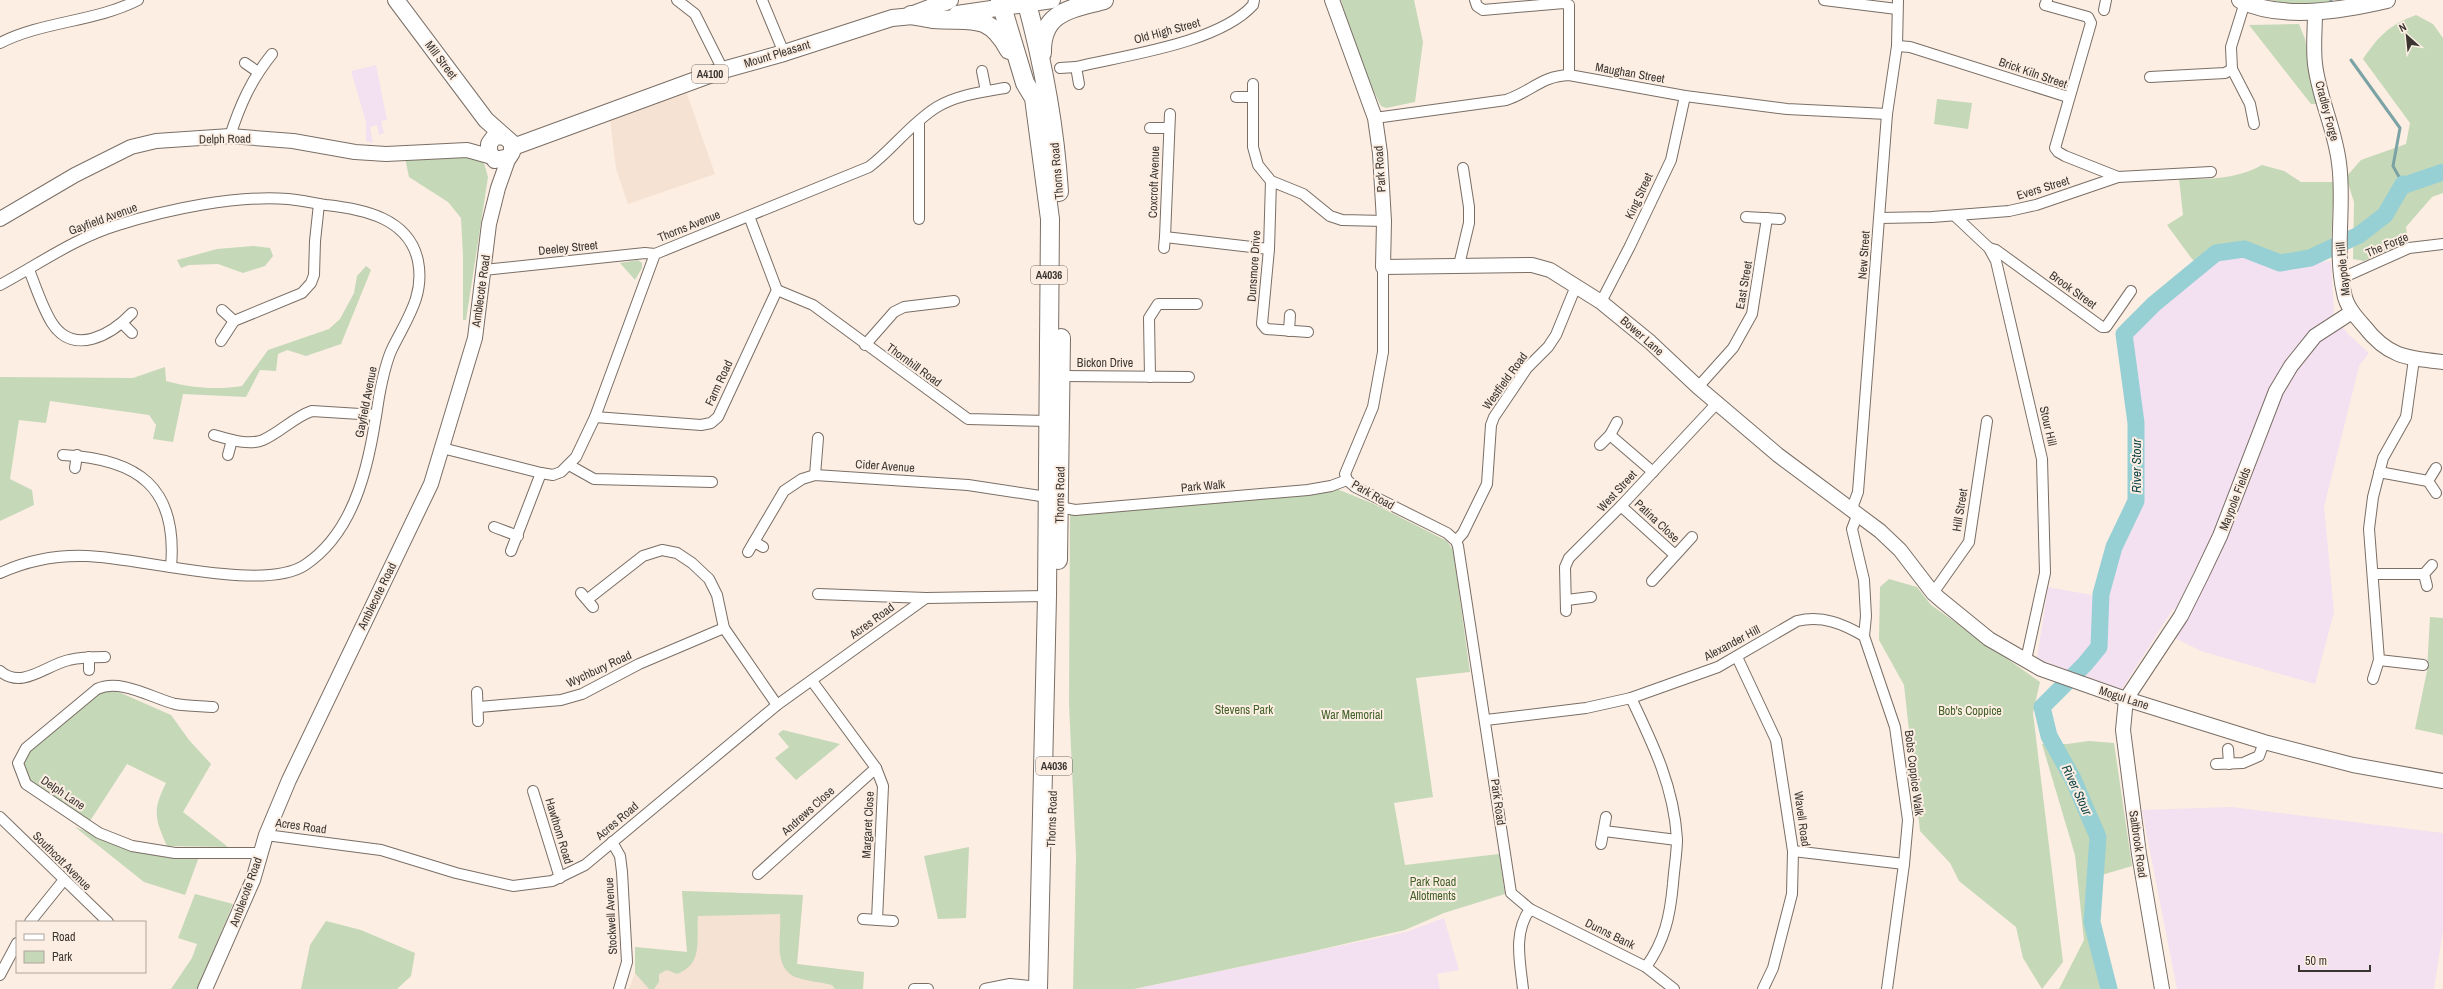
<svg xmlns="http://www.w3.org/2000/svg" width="2443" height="989" font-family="'Archivo Narrow',sans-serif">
	<rect width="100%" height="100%" fill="#fceee3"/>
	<g fill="#f3e0f0">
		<path d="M376 65 387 120 381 121 384 133 379 135 377 125 370 127 373 143 366 141V122L351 71Z"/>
		<path d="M2244 248 2281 264 2331 261 2334 313 2347 333 2369 353 2359 366 2324 507 2334 612 2315 684 2201 651 2175 638 2189 615 2173 609 2122 689 2037 659 2048 587 2103 597 2113 548 2139 503 2136 422 2126 337 2154 305 2215 252Z"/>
		<path d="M2231 807 2443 833V930L2434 989H2177L2142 810Z"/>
		<path d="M1444 918 1459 970 1437 974 1440 989H1135L1406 932Z"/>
	</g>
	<g fill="#f6e2d2">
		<path d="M686 91 715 174 628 204 616 169 610 119Z"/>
		<path d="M682 891 803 895 797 964 864 972 863 989H629L635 973V947L687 952Z"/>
	</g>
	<g fill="#c5d8b8">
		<path d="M1341 0H1414L1423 42 1415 102 1386 108 1381 106 1357 58Z"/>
		<path d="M2271 0H2332V1L2295 6Z"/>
		<path d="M2416 15 2433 24 2443 38V193L2432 197 2406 227 2408 241 2364 261 2353 259 2354 202 2346 177 2361 160 2406 144 2410 123 2363 59C2379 36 2389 25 2416 15Z"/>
		<path d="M2299 24 2305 39 2317 104H2311L2249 25Z"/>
		<path d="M1937 99 1972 103 1968 129 1934 124Z"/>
		<path d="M474 157 484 163 488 177 466 320H463V256L461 218 448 202 409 177 405 158Z"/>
		<path d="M2262 165 2284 171 2301 182H2334L2331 244 2328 250 2310 258 2280 263 2244 249 2216 253 2200 265 2192 259 2167 225 2183 215 2179 178C2207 180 2237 179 2262 165Z"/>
		<path d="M253 246 270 248 273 256 265 266 243 273 218 264 189 265 181 268 177 260 217 249Z"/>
		<path d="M638 260 642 263V268L635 280 620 263Z"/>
		<path d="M366 266 371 270 341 344 306 356 287 350 278 354 276 371 260 370 246 397 183 394 173 442 153 439 156 425 149 415 50 401 46 423 19 420 10 479 32 490 34 505 0 521V377L133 378 165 367 166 381C190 388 217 390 242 386L268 350 329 329 340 319 354 293 357 276Z"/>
		<path d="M1337 489 1374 504 1447 541 1453 550 1470 672 1416 678 1433 797 1394 803 1405 865 1499 854 1505 894 1444 913 1405 930 1305 953 1134 989H1073L1076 856 1069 704 1070 514Z"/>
		<path d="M1889 579 1917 587 1931 605 2040 682 2033 713 2063 962 2042 989 2023 958 2016 927 1959 881 1950 863 1920 831 1904 685 1879 640 1880 587Z"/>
		<path d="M2430 617 2443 618V735L2415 729 2427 671Z"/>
		<path d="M105 689 121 693 171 715 189 740 211 764 183 812 228 847 167 846C155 819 152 811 166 783L127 764 90 821 28 780 22 763 29 752Z"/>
		<path d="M783 730 840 744 796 780 775 758 789 747 778 734Z"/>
		<path d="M2089 741 2114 743 2132 866 2095 877 2092 922 2109 989H2059L2084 940 2075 855 2042 744H2067Z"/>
		<path d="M75 827 139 852 199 857 185 895 144 882Z"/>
		<path d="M969 847 966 918 938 919 924 856Z"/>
		<path d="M682 891 803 895 797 964 864 972 863 989H835L832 985C820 982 806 981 795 977 772 966 782 934 780 914L698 916C696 939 704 964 677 974L667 970 659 974V982L654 989H649L635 973V947L687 952Z"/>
		<path d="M195 894 233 904 197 989H171L192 958 197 944 178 938Z"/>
		<path d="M326 921 361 930 415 953 411 976 397 989H301L310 945Z"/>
	</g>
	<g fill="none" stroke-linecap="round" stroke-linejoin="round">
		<g stroke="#7ba2a4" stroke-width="3">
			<path d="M2331 1V0"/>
			<path d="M2351 60 2400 128 2393 166 2403 184"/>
		</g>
		<path stroke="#96d0d5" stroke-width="17" d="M2109 989 2092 922 2098 837 2073 779 2049 736 2042 707 2085 664 2099 647 2101 594 2114 547 2136 501V423L2124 334 2154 304 2216 253 2244 249 2280 263 2310 258 2359 235 2385 215 2403 184 2405 185 2443 172"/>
		<defs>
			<g id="street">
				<path d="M677 0 695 14 723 70"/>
				<path d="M762 0 784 53"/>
				<path d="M1475 0 1477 6 1483 10 1564 3 1569 5V75"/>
				<path d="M1824 0 1897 9"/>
				<path d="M2047 0 2045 5 2088 17 2091 23 2055 148 2058 152 2065 156 2118 177"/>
				<path d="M2104 10 2106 0"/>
				<path d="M0 43C43 21 95 22 138 0"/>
				<path d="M1897 46 1910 47 2068 97"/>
				<path d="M245 63 258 72"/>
				<path d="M1076 67 1079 84"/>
				<path d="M1060 68 1076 67C1126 55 1219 43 1253 5L1254 0"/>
				<path d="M2232 69 2250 104 2254 124"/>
				<path d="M982 71 986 91"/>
				<path d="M2150 77 2225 73 2232 69 2231 47 2245 2"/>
				<path d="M1253 84V147L1258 165 1271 181 1303 194 1330 216 1342 220 1384 221"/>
				<path d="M1236 97H1252"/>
				<path d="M1170 114 1165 237 1269 249"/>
				<path d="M1375 118 1506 100C1531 92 1541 76 1569 75L1685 96 1787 109 1887 114"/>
				<path d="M1150 128H1169"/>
				<path d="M230 136C240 105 251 80 272 54"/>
				<path d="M1271 181 1269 249 1262 324 1266 329 1308 332"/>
				<path d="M749 216 777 290"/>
				<path d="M1955 216 1989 248 1996 261 2042 459 2045 573 2026 660"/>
				<path d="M1746 217 1780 219"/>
				<path d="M1880 218 1932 217 2009 211 2036 205 2118 177 2211 172"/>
				<path d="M919 219V122"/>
				<path d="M1164 248 1165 237"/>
				<path d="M1989 248 1996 250 2102 327H2106L2131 291"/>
				<path d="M1459 265 1469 223V207L1463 168"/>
				<path d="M1383 267V352L1373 407 1345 474 1347 480 1355 487 1447 533 1456 541 1458 546 1511 893 1530 909 1646 967 1674 989"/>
				<path d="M29 270C36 287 42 307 52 323 74 357 112 334 132 313"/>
				<path d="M484 270 645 253 655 254"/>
				<path d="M2342 278 2409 248 2443 244"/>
				<path d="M0 285C39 264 75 238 118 225 168 209 236 195 288 199 300 200 313 203 326 205 363 209 409 218 418 261 425 296 406 320 392 349 385 364 382 381 379 397 370 456 359 529 305 565 263 593 139 557 86 556 57 555 26 561 0 573"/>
				<path d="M777 290 813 305 968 419 1048 421"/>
				<path d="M1601 302 1630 246 1671 160 1685 96"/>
				<path d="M222 310 234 321"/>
				<path d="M122 323 132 333"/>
				<path d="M1289 331 1290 315"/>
				<path d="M221 341 234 321 302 293 311 283 314 275 315 241 319 204"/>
				<path d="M865 345 894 312 904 307 954 301"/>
				<path d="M1061 376 1189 377"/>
				<path d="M1150 377 1149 318 1158 304H1197"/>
				<path d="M1698 387 1733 348 1752 314 1767 218"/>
				<path d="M595 417 701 425 711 423 718 417 777 290"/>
				<path d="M214 435C228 439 249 446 263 440 281 432 294 417 312 411L376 415"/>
				<path d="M1610 435 1653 472"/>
				<path d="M1600 445 1610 435 1617 422"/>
				<path d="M442 448 541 473 553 475 561 472 576 457 595 417 655 254 869 167C893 149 911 123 937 107 957 95 982 92 1005 88"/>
				<path d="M63 455C138 459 178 487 171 567"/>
				<path d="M228 455 232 440"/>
				<path d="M569 465 594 479 712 482"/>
				<path d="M75 468 77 455"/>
				<path d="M2436 468 2428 481 2436 493"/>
				<path d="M2379 472 2428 481"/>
				<path d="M815 475 818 438"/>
				<path d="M1621 506 1675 555"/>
				<path d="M1060 507 1075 510 1308 490 1331 486 1347 480"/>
				<path d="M1851 511 1858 492 1887 114 1897 46 1898 0"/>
				<path d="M1857 516 1852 529 1864 580 1866 616 1864 636 1895 727 1908 820 1904 864 1887 989"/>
				<path d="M494 527 518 536"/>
				<path d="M1456 541 1463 533 1487 484 1491 425 1494 417 1527 368 1548 347 1556 335 1576 286"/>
				<path d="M754 542 763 547"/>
				<path d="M511 551 541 473"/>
				<path d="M748 552 784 491 802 479 815 475 968 485 1047 497"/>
				<path d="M2374 574H2424"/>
				<path d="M1652 581 1692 537"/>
				<path d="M2427 586 2424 574 2432 565"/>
				<path d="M581 593 593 607"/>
				<path d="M1933 593 1969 542 1987 421"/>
				<path d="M818 594 926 598 1047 596"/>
				<path d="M588 599 643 556 662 550 677 553 692 563 709 579 717 595 724 628 777 705"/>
				<path d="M1567 600 1591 597"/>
				<path d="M1566 611 1565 567 1569 558 1621 506 1718 402"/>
				<path d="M89 657V670"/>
				<path d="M1737 657 1776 740 1793 851 1792 894 1773 968 1763 989"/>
				<path d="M2379 660 2423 665"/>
				<path d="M0 671C22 690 46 665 69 660 81 657 93 657 105 657"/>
				<path d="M2373 679 2379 660 2369 529 2373 497 2383 458 2406 417 2414 359"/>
				<path d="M812 681 876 768 883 786 877 920"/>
				<path d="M477 692 478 721"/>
				<path d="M1631 698C1653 744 1674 787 1677 839 1677 853 1674 869 1673 884 1670 916 1665 940 1646 967"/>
				<path d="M213 707C201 706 187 706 175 704 152 698 120 678 97 689L26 748 18 763 26 784 99 833 132 846 175 853H260"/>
				<path d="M479 707 561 700 582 694 639 664 724 628"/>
				<path d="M1486 720 1586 708 1631 698 1718 667 1797 621C1823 615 1843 624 1864 636"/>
				<path d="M2228 749 2229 764"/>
				<path d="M2216 764 2243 763 2259 756 2264 742"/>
				<path d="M533 791 560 878"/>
				<path d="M0 817 108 922"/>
				<path d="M1604 831 1677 840"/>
				<path d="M266 835 381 850 456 873 513 886 552 881 585 865 777 705 926 598"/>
				<path d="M612 842 620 856 622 872 627 962 619 989"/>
				<path d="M1601 844 1606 817"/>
				<path d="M1793 851 1904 864"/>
				<path d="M758 874 876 768"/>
				<path d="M863 919 893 921"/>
				<path d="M30 922 63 881"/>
				<path d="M0 975 17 943"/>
				<path d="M914 989H928"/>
				<path d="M985 989 1010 984 1038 987"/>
				<path d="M1523 989C1520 961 1513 933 1530 909"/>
			</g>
			<g id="secondary">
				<path d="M1332 0 1375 118 1380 153 1384 221 1383 267 1532 265 1550 270 1601 302 1650 342 1698 387 1778 455 1880 531 1900 550 1933 593 1941 600 1989 639 2041 669 2126 699 2264 742 2353 765 2443 781"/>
				<path d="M2315 12C2315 29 2313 47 2315 64 2319 98 2335 129 2339 163 2345 206 2334 251 2344 293 2346 306 2356 317 2364 326 2388 357 2406 358 2443 362"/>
				<path d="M0 219 75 175 131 147 156 141 230 136 293 141 355 152 386 154 467 150 492 157"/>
				<path d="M205 989 253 880 266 835 289 780 431 484 475 338 489 224 498 188 509 157"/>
				<path d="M2162 989 2139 854 2123 730 2126 699 2181 616 2201 576 2220 536 2276 391 2291 366 2315 336 2352 312"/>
			</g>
			<g id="primary">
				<path d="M396 0 486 120 512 143V152L509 157 495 160 489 152V144L494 137 504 136"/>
				<path d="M2240 0C2282 21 2344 10 2387 0"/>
				<path d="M957 14 1052 0"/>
				<path d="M911 15 950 0"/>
				<path d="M513 147 723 70 784 53 892 18 923 15"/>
			</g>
			<g id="highway">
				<path d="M1000 0 1025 83 1034 98 1050 219 1047 596 1038 989"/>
				<path d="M1026 0C1043 62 1055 128 1059 192"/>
				<path d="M946 1 947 0"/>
				<path d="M911 15C918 16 926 18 933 19 970 22 988 11 1009 50"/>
				<path d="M1042 53C1041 11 1072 9 1104 0"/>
				<path d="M1058 560 1061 338"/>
			</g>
		</defs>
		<use href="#street" stroke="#7a6e65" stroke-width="12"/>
		<use href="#secondary" stroke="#7a6e65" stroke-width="16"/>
		<use href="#primary" stroke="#7a6e65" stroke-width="18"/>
		<use href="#highway" stroke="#7a6e65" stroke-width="20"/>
		<use href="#street" stroke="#fff" stroke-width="10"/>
		<use href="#secondary" stroke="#fff" stroke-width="14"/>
		<use href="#primary" stroke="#fff" stroke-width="16"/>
		<use href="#highway" stroke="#fff" stroke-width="18"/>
	</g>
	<g text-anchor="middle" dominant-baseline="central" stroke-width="4" stroke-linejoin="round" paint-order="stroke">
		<g fill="#fceee3" stroke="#756c66" stroke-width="1">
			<rect x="692" y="65" width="36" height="18" rx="3"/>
			<rect x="1031" y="266" width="36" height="18" rx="3"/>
			<rect x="1036" y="757" width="36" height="18" rx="3"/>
		</g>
		<g font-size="11" font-weight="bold" fill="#3b3531">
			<text x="710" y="74">A4100</text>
			<text x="1049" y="275">A4036</text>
			<text x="1054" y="766">A4036</text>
		</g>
		<g font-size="12" fill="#3b3531" stroke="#fceee3">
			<text transform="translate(1167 31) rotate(-15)">Old High Street</text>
			<text transform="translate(777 54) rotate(-17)">Mount Pleasant</text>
			<text transform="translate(441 60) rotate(53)">Mill Street</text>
			<text transform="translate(1630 73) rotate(10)">Maughan Street</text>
			<text transform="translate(2033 73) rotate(19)">Brick Kiln Street</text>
			<text transform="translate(2327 111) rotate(75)">Cradley Forge</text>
			<text transform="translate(225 139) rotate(-1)">Delph Road</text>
			<text transform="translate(1380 169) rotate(-94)">Park Road</text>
			<text transform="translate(1057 171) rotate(-95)">Thorns Road</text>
			<text transform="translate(1154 182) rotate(-88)">Coxcroft Avenue</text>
			<text transform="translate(2043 188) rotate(-17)">Evers Street</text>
			<text transform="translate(1639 196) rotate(-65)">King Street</text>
			<text transform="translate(103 219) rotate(-20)">Gayfield Avenue</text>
			<text transform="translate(689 226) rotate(-22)">Thorns Avenue</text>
			<text transform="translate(2387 245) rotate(-23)">The Forge</text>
			<text transform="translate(568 248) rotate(-6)">Deeley Street</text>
			<text transform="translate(1864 255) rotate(-86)">New Street</text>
			<text transform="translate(1254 266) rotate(-86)">Dunsmore Drive</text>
			<text transform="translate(2343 269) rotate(-96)">Maypole Hill</text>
			<text transform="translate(1744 285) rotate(-80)">East Street</text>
			<text transform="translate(2073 290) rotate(36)">Brook Street</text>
			<text transform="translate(481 291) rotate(-82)">Amblecote Road</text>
			<text transform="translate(1642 336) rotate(41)">Bower Lane</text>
			<text x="1105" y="363">Bickon Drive</text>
			<text transform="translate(914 365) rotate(36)">Thornhill Road</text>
			<text transform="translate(1505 381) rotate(-54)">Westfield Road</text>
			<text transform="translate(719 383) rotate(-65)">Farm Road</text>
			<text transform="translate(366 402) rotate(-79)">Gayfield Avenue</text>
			<text transform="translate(2048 426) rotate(77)">Stour Hill</text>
			<text transform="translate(885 466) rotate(4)">Cider Avenue</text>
			<text transform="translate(1203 486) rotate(-5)">Park Walk</text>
			<text transform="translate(1617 491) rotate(-47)">West Street</text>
			<text transform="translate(1060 495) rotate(-89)">Thorns Road</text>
			<text transform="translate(1373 495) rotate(30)">Park Road</text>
			<text transform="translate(2235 499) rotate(-69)">Maypole Fields</text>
			<text transform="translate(1960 510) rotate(-81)">Hill Street</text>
			<text transform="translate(1657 521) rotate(43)">Patina Close</text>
			<text transform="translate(377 596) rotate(-64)">Amblecote Road</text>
			<text transform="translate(872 621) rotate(-36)">Acres Road</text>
			<text transform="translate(1732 643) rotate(-28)">Alexander Hill</text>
			<text transform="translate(599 669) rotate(-25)">Wychbury Road</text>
			<text transform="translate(2124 698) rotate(18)">Mogul Lane</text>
			<text transform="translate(1914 773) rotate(83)">Bobs Coppice Walk</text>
			<text transform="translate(63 793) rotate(34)">Delph Lane</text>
			<text transform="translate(1498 802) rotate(82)">Park Road</text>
			<text transform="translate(808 811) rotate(-42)">Andrews Close</text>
			<text transform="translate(1052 819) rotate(-88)">Thorns Road</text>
			<text transform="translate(1802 819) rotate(82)">Wavell Road</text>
			<text transform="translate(617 821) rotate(-40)">Acres Road</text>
			<text transform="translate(868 825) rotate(-87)">Margaret Close</text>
			<text transform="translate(301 826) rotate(8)">Acres Road</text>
			<text transform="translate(559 831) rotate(73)">Hawthorn Road</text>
			<text transform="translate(2138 844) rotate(82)">Saltbrook Road</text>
			<text transform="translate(62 861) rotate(45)">Southcott Avenue</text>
			<text transform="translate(246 892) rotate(-70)">Amblecote Road</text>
			<text transform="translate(611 916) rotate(-93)">Stockwell Avenue</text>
			<text transform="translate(1610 934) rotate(26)">Dunns Bank</text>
		</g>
		<g font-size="12" fill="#416028" stroke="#fceee3">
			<text x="1244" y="710">Stevens Park</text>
			<text x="1970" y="711">Bob's Coppice</text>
			<text x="1352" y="715">War Memorial</text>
			<text x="1433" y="882">Park Road<tspan x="1433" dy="14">Allotments</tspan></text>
		</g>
		<g font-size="13" font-style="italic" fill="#12474b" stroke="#fceee3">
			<text transform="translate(2136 466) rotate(-90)">River Stour</text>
			<text transform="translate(2077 790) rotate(65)">River Stour</text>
		</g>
	</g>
	<rect x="16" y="921" width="130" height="52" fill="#fceee3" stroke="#afa49c"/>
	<rect x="24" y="934" width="20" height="6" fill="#ffffff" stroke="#afa49c"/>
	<text x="52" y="941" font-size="12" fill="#3b3531">Road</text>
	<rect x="24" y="951" width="20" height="12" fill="#c5d8b8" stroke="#afa49c"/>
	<text x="52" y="961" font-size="12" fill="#3b3531">Park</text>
	<g transform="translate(2407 36) rotate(333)" stroke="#fceee3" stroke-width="3" paint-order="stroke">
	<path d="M0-3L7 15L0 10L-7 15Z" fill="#3b3531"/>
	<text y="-6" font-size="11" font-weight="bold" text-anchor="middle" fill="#3b3531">N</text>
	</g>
	<path d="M2299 965v6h71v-6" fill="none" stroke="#3b3531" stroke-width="2"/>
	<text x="2305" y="965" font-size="12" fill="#3b3531" stroke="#fceee3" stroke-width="3" paint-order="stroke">50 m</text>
</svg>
